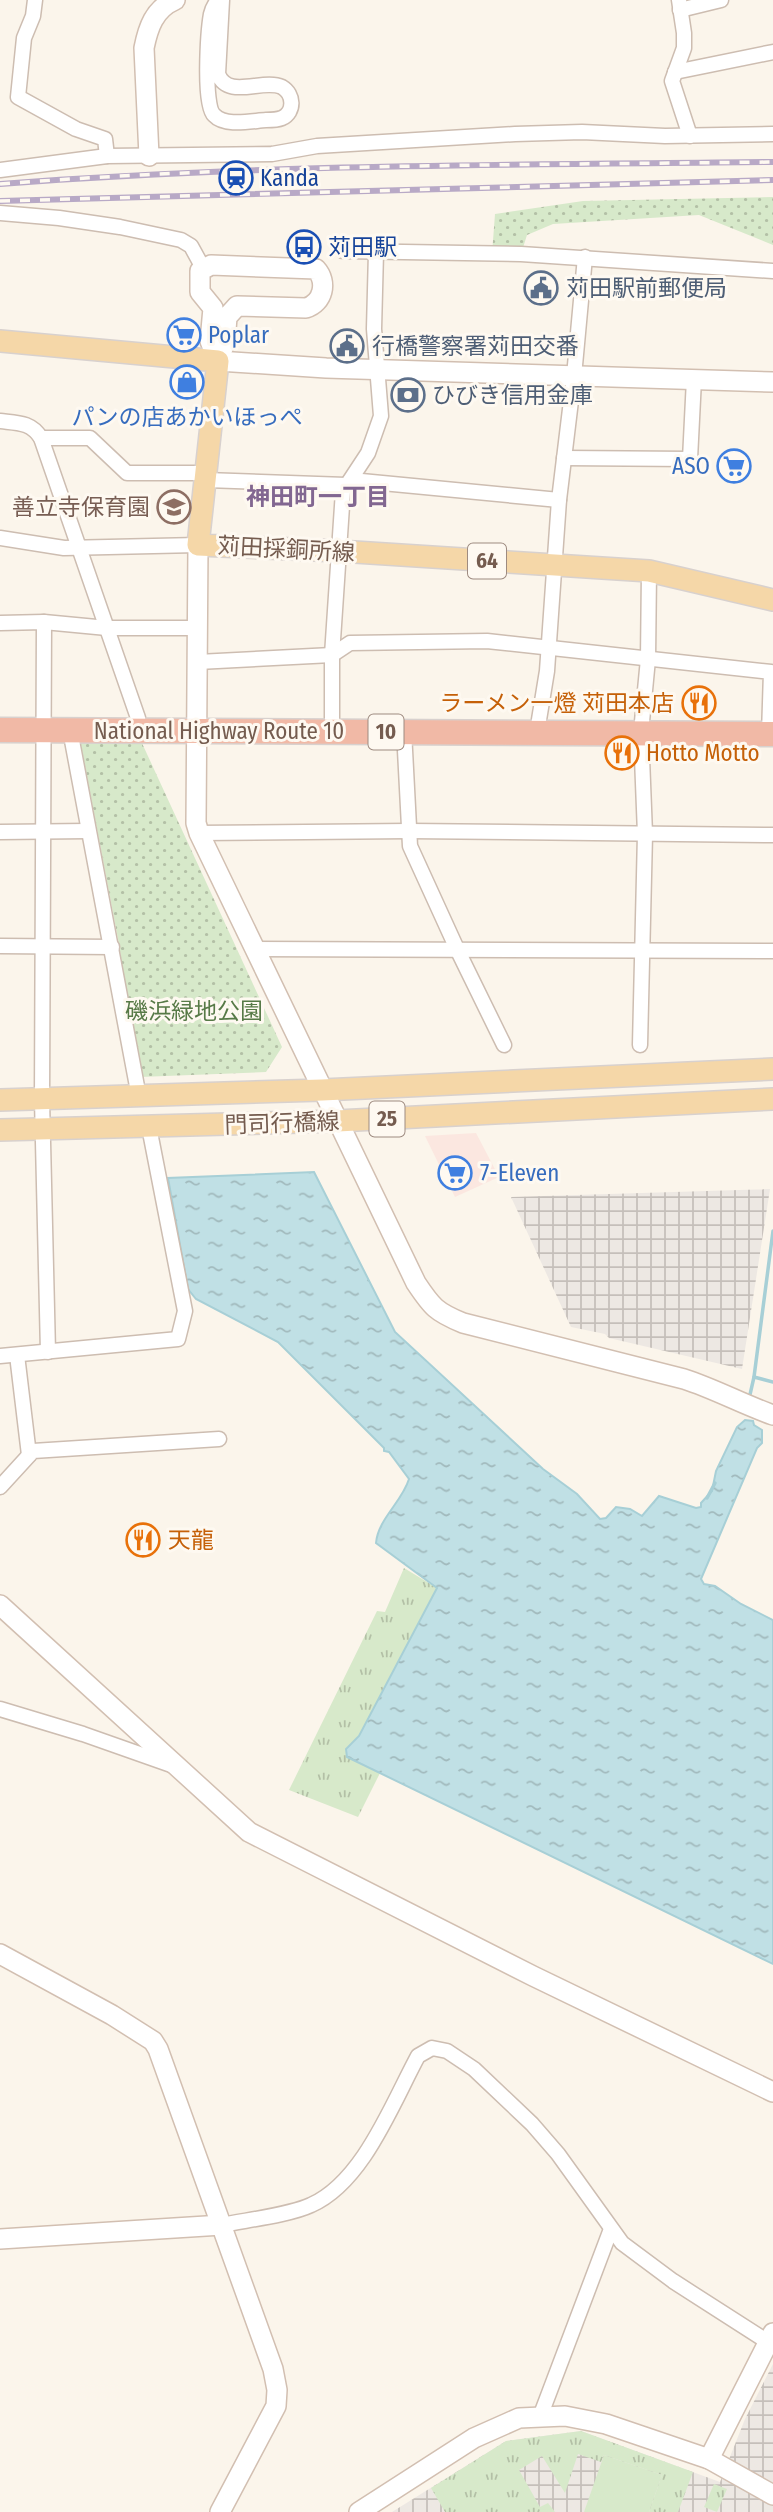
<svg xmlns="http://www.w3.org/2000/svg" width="773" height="2512" font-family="'Fira Sans Condensed','Noto Sans JP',sans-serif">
	<defs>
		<pattern id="industrial-grid" width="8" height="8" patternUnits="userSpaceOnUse" patternTransform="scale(1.75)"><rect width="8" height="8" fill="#ede8e3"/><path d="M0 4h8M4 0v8" fill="none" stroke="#c5bfba"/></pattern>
		<pattern id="grass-tufts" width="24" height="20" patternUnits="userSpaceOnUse" patternTransform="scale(1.75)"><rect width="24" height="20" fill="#d7e9ca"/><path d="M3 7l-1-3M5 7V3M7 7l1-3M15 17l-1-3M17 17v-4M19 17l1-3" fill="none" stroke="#b3c0a6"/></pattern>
		<pattern id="park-dots" width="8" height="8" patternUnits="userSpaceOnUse" patternTransform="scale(1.75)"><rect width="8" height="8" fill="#d7e9ca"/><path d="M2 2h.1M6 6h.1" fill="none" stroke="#b3c0a6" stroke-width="1.8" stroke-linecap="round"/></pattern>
		<pattern id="water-ripples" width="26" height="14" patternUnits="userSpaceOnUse" patternTransform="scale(1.75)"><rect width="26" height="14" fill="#c0e0e5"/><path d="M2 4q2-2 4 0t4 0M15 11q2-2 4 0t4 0" fill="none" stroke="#a1b9bc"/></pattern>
	</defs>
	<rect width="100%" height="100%" fill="#fbf5eb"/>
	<path fill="#fbe7e0" d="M476 1133 499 1177 455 1197 425 1136Z"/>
	<g fill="url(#industrial-grid)">
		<path d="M770 1189 742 1369 609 1338 605 1334 571 1327 511 1197Z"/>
		<path d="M773 2364V2512H392L506 2441 581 2431 720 2482 745 2419Z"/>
	</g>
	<g fill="url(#grass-tufts)">
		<path d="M404 1568 437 1588 359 1736 346 1749 347 1757 380 1773 358 1817 289 1790 377 1611 385 1612Z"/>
		<path d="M581 2431 693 2472 678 2512H649L662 2475 604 2455 601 2462 578 2454 565 2493 542 2456 519 2470 540 2507 548 2503 555 2512H445L431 2488 506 2441Z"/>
		<path d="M714 2484 727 2489 717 2512 704 2507Z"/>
	</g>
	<g fill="url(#park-dots)">
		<path d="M773 197V245L699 215 553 224 527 235 521 254H492L495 214 583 201Z"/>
		<path d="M80 740 141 741 282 1047 266 1072 140 1077 118 939Z"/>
	</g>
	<path fill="#d7e9ca" d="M604 2455 662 2475 649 2512H584Z"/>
	<path fill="url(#water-ripples)" stroke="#a7cfd6" stroke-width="2" d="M314 1172 395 1332 543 1469 577 1494 600 1519 606 1518 616 1507 630 1509 642 1516 659 1496 696 1508 701 1507V1503L712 1491 716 1471 737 1427 745 1420 753 1421 754 1425 762 1430V1443L757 1448 701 1579 704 1584 715 1586 741 1604 773 1620V1964L347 1757 346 1749 359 1736 437 1588 376 1543C378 1519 402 1502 409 1479L389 1452 384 1451V1448L278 1342 196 1299 188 1289 168 1178Z"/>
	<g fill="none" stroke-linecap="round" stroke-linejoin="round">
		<g stroke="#a7cfd6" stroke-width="3.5">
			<path d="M773 1231 754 1377 773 1382"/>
			<path d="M749 1399 754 1377"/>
			<path d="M707 1498 715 1483"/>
		</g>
		<defs>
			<g id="street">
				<path d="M35 0 33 16 24 38 18 97 76 129 105 139 107 156"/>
				<path d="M218 0C215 4 212 9 211 14 208 31 203 105 214 115 225 127 251 121 266 120 272 120 277 120 282 118 295 112 294 94 282 87 263 78 228 100 218 74L222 0"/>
				<path d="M679 0 684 33V48L672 81 690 136"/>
				<path d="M680 10 721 0"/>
				<path d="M675 72 773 52"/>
				<path d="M0 170 107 156 272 154 317 146 515 134 582 132 665 136 773 134"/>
				<path d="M0 213 59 218 120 227 181 240 191 246 203 268"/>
				<path d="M343 251 521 254 773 271"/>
				<path d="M0 421C18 423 31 422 41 438L138 718 140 732"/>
				<path d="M41 438H90L127 473H206"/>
				<path d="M564 458 690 459 694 379"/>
				<path d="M206 480 346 485"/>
				<path d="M351 480 559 500"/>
				<path d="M0 538 64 548 198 545"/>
				<path d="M44 622 42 1100 48 1352"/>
				<path d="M0 623 44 622 107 628H198"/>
				<path d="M198 662 332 655 350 643 487 641 771 672 769 734"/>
				<path d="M70 730 139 1097"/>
				<path d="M404 731 410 846 457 949 504 1045"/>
				<path d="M332 732V655L343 491 368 453 381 416 374 329 376 252"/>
				<path d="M537 732 547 671 559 500 574 376 585 257"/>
				<path d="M0 832 88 831"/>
				<path d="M199 833 409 831 773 835"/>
				<path d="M0 946 112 947"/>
				<path d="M254 949 773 951"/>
				<path d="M640 1045 645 834 641 732 648 659 649 571"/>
				<path d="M17 1355 29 1455"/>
				<path d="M0 1356 178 1339 185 1311 149 1127"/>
				<path d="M0 1487 33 1451 219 1439"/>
				<path d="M0 1709 83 1734 171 1765"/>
				<path d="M222 2225C246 2220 290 2215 311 2205 363 2182 392 2104 418 2056L432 2048 447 2051 474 2069 532 2124 558 2154 622 2243 673 2281 768 2342"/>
				<path d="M540 2417 611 2229"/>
			</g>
			<g id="secondary">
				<path d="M149 156 144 48C148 28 154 9 175 0"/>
				<path d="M211 265 316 269C328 282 323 303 306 308L237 306 227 317 225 343 218 361 210 341 213 308 200 292V271Z"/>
				<path d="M218 361 326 368 773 382"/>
				<path d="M198 545 196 823 199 833 416 1283C432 1307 436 1312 463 1323L684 1379C715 1389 742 1404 773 1415"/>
				<path d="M0 1605 249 1832 533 1976 773 2092"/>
				<path d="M0 1954 112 2015 153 2041 158 2049 273 2369 277 2390 276 2406 220 2512"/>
				<path d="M0 2239 222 2225"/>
				<path d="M709 2459 773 2333"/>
				<path d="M359 2512 474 2438 519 2418 565 2416 606 2424 709 2459 773 2495"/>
			</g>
			<g id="primary">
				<path d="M0 341 218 361 198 545 339 551 649 571 773 600"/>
				<path d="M0 1100 322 1090 773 1069"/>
				<path d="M0 1130 337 1121 773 1099"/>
			</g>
			<path id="highway" d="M0 730 773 734"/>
		</defs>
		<use href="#street" stroke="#cdbdb1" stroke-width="17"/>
		<use href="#secondary" stroke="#d2bfb1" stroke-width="22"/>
		<use href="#primary" stroke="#d8d1ce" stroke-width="24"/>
		<use href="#highway" stroke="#d8d1ce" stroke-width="27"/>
		<use href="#street" stroke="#fff" stroke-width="14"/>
		<use href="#secondary" stroke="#fff" stroke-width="19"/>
		<use href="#primary" stroke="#f5d7a8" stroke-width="21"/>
		<use href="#highway" stroke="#f1b9a6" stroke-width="24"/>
		<defs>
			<g id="rail">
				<path d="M0 184C257 164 515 165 773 162"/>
				<path d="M0 201 773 180"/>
			</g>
		</defs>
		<use href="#rail" stroke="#b8a9c6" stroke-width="6"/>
		<use href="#rail" stroke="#fef9f1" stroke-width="3.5" stroke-dasharray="10" stroke-linecap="butt"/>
	</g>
	<defs>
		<symbol id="station-ring" viewBox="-11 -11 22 22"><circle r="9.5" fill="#fef9f1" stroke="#1a4fb4" stroke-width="1.5"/><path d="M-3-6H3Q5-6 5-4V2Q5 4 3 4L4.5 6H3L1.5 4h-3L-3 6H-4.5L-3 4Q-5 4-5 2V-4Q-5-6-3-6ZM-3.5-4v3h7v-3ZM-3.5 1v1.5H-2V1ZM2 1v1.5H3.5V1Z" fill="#1a4fb4"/></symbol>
		<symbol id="bus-ring" viewBox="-11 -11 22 22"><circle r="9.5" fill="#fef9f1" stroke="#1a4fb4" stroke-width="1.5"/><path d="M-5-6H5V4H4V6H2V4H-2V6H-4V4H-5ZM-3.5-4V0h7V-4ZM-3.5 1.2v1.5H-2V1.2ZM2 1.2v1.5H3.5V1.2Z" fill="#1a4fb4"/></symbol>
		<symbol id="civic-ring" viewBox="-11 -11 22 22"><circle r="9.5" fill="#fef9f1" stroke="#5c6f8a" stroke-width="1.5"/><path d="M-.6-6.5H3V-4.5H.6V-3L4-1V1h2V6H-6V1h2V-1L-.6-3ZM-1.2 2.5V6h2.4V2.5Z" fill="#5c6f8a"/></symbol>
		<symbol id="supermarket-ring" viewBox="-11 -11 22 22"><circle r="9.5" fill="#fef9f1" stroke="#3f7fe0" stroke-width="1.5"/><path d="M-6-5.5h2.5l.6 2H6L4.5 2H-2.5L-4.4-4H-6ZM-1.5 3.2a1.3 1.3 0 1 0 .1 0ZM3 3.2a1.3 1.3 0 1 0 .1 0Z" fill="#3f7fe0"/></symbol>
		<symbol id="shop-ring" viewBox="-11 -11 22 22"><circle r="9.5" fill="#fef9f1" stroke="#3f7fe0" stroke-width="1.5"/><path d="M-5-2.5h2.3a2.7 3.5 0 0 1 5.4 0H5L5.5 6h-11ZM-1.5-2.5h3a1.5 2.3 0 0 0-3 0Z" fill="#3f7fe0"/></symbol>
		<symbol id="bank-ring" viewBox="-11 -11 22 22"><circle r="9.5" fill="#fef9f1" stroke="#5c6f8a" stroke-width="1.5"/><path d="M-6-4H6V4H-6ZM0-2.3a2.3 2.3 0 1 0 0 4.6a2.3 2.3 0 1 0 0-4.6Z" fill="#5c6f8a"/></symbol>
		<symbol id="school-ring" viewBox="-11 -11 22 22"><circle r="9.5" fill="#fef9f1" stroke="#8d6e63" stroke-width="1.5"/><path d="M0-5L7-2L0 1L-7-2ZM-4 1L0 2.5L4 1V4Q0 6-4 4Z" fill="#8d6e63"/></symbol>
		<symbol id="restaurant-ring" viewBox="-11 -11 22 22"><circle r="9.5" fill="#fef9f1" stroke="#e8710a" stroke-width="1.5"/><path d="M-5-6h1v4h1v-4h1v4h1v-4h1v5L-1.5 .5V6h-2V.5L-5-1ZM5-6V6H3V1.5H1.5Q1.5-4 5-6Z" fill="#e8710a"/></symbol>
	</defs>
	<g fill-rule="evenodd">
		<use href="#station-ring" x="217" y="159" width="38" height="38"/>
		<use href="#bus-ring" x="285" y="228" width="38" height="38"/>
		<use href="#civic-ring" x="522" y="269" width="38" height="38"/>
		<use href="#supermarket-ring" x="165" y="316" width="38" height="38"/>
		<use href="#civic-ring" x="328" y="327" width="38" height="38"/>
		<use href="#shop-ring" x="168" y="363" width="38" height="38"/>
		<use href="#bank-ring" x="389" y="376" width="38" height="38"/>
		<use href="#supermarket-ring" x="715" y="447" width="38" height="38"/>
		<use href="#school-ring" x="155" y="488" width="38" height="38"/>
		<use href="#restaurant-ring" x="680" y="684" width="38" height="38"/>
		<use href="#restaurant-ring" x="603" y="734" width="38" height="38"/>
		<use href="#supermarket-ring" x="436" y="1154" width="38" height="38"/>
		<use href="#restaurant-ring" x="124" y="1521" width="38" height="38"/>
	</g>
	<g text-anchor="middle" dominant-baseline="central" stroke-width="6" stroke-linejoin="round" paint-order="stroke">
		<g fill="#fef9f1" stroke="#9e8b80" stroke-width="2">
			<rect x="468" y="543.5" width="38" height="35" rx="5"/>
			<rect x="368.5" y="714.5" width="35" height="35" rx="5"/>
			<rect x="369.5" y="1101.5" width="35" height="35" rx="5"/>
		</g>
		<g font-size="21" font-weight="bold" fill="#755c4f">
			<text x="487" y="561">64</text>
			<text x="386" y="732">10</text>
			<text x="387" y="1119">25</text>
		</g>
		<g font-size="23" fill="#164399" stroke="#fef9f1" text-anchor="start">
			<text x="260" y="178">Kanda</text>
			<text x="328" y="247">苅田駅</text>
		</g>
		<g font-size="23" fill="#4e5e75" stroke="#fef9f1" text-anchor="start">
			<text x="566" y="288">苅田駅前郵便局</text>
			<text x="372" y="346">行橋警察署苅田交番</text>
			<text x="432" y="395">ひびき信用金庫</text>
		</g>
		<g font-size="23" fill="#366cbe" stroke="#fef9f1" text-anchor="start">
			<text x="208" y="335">Poplar</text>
			<text x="187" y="417" text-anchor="middle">パンの店あかいほっぺ</text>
			<text x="710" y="466" text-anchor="end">ASO</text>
			<text x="480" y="1173">7-Eleven</text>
		</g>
		<g font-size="23" fill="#785e54" stroke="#fef9f1" text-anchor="end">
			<text x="150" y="507">善立寺保育園</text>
		</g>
		<g font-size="23" fill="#755c4f" stroke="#fef9f1">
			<text transform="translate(286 549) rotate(3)">苅田採銅所線</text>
			<text x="219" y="731">National Highway Route 10</text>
			<text transform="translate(282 1123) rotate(-2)">門司行橋線</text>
		</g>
		<g font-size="23" fill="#c56008" stroke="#fef9f1" text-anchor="start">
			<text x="674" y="703" text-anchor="end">ラーメン一燈 苅田本店</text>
			<text x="646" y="753">Hotto Motto</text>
			<text x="168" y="1540">天龍</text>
		</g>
		<g font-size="23" fill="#577a47" stroke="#fef9f1">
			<text x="194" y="1011">磯浜緑地公園</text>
		</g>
		<g font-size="24" font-weight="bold" fill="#826791" stroke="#fef9f1">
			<text x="318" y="497">神田町一丁目</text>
		</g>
	</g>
</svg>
